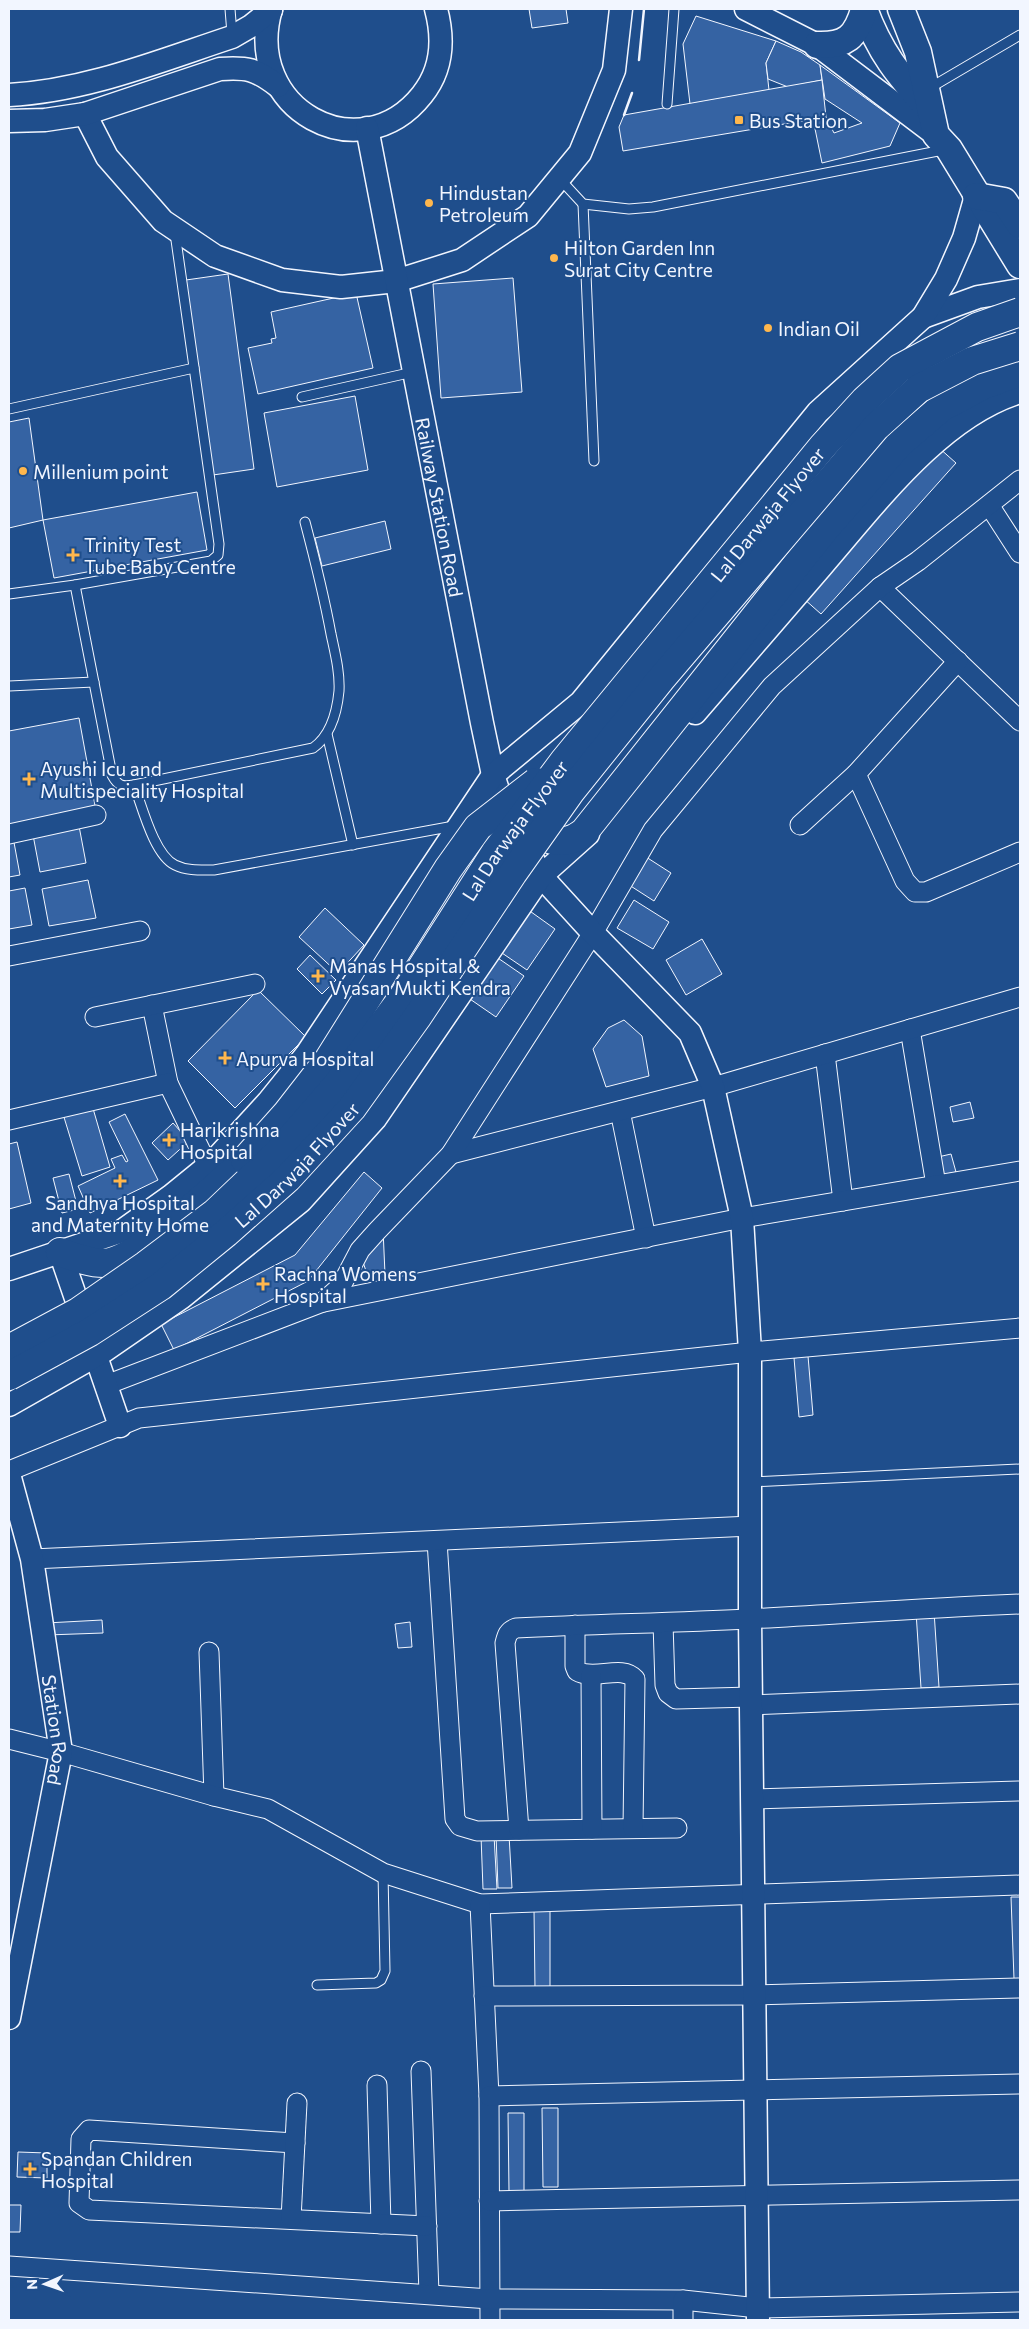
<svg xmlns="http://www.w3.org/2000/svg" width="1029" height="2329" font-family="Commissioner,sans-serif">
	<rect width="100%" height="100%" fill="#1f4e8c"/>
	<g fill="#3563a3" stroke="#f2f6ff">
		<path d="M529 9H566L568 23 532 28Z"/>
		<path d="M696 16 776 41 766 63 769 90 690 104 683 44Z"/>
		<path d="M776 41 801 52 820 65 822 80 788 87 768 79 766 63Z"/>
		<path d="M820 65 900 123 890 146 822 163 813 119 826 117 834 133 862 123 825 99Z"/>
		<path d="M822 80 826 117 623 151 619 127 624 115Z"/>
		<path d="M228 274 254 469 213 475 186 280Z"/>
		<path d="M513 278 522 392 441 398 433 284Z"/>
		<path d="M356 293 373 368 258 394 248 348 272 343 271 339 276 338 271 312Z"/>
		<path d="M355 396 368 470 277 487 264 413Z"/>
		<path d="M29 418 43 520 9 528V422Z"/>
		<path d="M938 447 956 463 821 614 803 598Z"/>
		<path d="M197 492 207 550 54 578 43 520Z"/>
		<path d="M385 521 391 549 322 566 315 538Z"/>
		<path d="M79 718 96 811 9 828V731Z"/>
		<path d="M79 826 86 863 40 872 33 835Z"/>
		<path d="M13 837 20 875 9 877V838Z"/>
		<path d="M643 855 671 873 654 901 626 883Z"/>
		<path d="M88 880 96 918 49 926 42 889Z"/>
		<path d="M25 888 32 925 9 929V891Z"/>
		<path d="M634 900 669 922 653 949 617 928Z"/>
		<path d="M325 908 364 945 338 973 299 937Z"/>
		<path d="M527 909 555 929 527 970 499 951Z"/>
		<path d="M702 939 722 974 686 995 666 960Z"/>
		<path d="M310 955 336 980 322 994 297 969Z"/>
		<path d="M495 956 524 976 496 1017 467 997Z"/>
		<path d="M258 990 306 1037 235 1108 188 1061Z"/>
		<path d="M624 1020 642 1036 649 1076 606 1087 593 1049 608 1028Z"/>
		<path d="M970 1102 974 1118 953 1122 950 1107Z"/>
		<path d="M92 1105 110 1167 82 1176 63 1114Z"/>
		<path d="M125 1114 158 1180 90 1213 78 1186 115 1168 111 1159 122 1155 126 1162 128 1161 109 1122Z"/>
		<path d="M173 1123 189 1141 168 1160 152 1143Z"/>
		<path d="M17 1142 31 1203 9 1209V1144Z"/>
		<path d="M951 1154 956 1172 942 1175 938 1157Z"/>
		<path d="M364 1172 382 1188 308 1281 174 1350 161 1324 295 1255Z"/>
		<path d="M69 1174 78 1209 62 1213 53 1178Z"/>
		<path d="M383 1229 385 1274H367L361 1256Z"/>
		<path d="M808 1356 813 1415 799 1417 794 1358Z"/>
		<path d="M934 1611 939 1687 921 1688 916 1612Z"/>
		<path d="M102 1620 103 1633 47 1635 46 1623Z"/>
		<path d="M410 1622 412 1647 398 1648 395 1624Z"/>
		<path d="M494 1835 497 1889H483L481 1836Z"/>
		<path d="M496 1835H509L512 1888H498Z"/>
		<path d="M1011 1897H1020V1979H1014Z"/>
		<path d="M534 1910H550V1989H535Z"/>
		<path d="M542 2108H558V2187H543Z"/>
		<path d="M508 2113H524V2192H509Z"/>
		<path d="M18 2152 47 2153V2178L17 2177Z"/>
		<path d="M9 2205H21L20 2232H9Z"/>
	</g>
	<g fill="none" stroke-linecap="round" stroke-linejoin="round">
		<defs>
			<g id="service">
				<path d="M230 9 232 34"/>
				<path d="M928 89 1020 35"/>
				<path d="M667 104 674 9"/>
				<path d="M559 178 583 204 629 209 653 207 943 150"/>
				<path d="M583 204 594 461"/>
				<path d="M302 397 413 372"/>
				<path d="M9 409 194 368"/>
				<path d="M75 585 112 775C118 786 122 787 134 785 142 806 154 855 175 865 187 871 201 870 214 870L454 826"/>
				<path d="M9 594 75 585 211 561 218 555 219 544 175 233"/>
				<path d="M9 686 94 682"/>
				<path d="M327 734 353 845"/>
				<path d="M134 785 313 748C330 736 337 712 339 691 340 672 335 653 331 634 324 596 315 560 305 522"/>
				<path d="M750 1482 1020 1469"/>
				<path d="M317 1985 376 1983 381 1980 385 1971 383 1873"/>
			</g>
			<g id="minor">
				<path d="M989 505 1020 553"/>
				<path d="M880 587 1020 721"/>
				<path d="M856 774 905 881 915 892H926L1020 852"/>
				<path d="M800 825 856 774 958 661"/>
				<path d="M9 834 96 815"/>
				<path d="M9 956 140 931"/>
				<path d="M152 1005 168 1083 208 1166"/>
				<path d="M95 1017 255 984"/>
				<path d="M910 1029 936 1185"/>
				<path d="M825 1054 843 1201"/>
				<path d="M620 1111 646 1238"/>
				<path d="M9 1120 168 1083"/>
				<path d="M451 1154 713 1087 1020 997"/>
				<path d="M324 1302 742 1218 1020 1171"/>
				<path d="M106 1385 323 1302 341 1286 360 1250 377 1231 451 1154 593 933 653 830 772 686 880 587 918 561 1020 480"/>
				<path d="M9 1471 139 1418 750 1352 1020 1328"/>
				<path d="M437 1541 455 1819 460 1826 477 1831 677 1828"/>
				<path d="M32 1559 751 1526"/>
				<path d="M663 1623 665 1685 668 1693 676 1699 751 1697"/>
				<path d="M575 1625V1666L577 1671C594 1681 622 1664 635 1679L633 1828"/>
				<path d="M209 1652 214 1796"/>
				<path d="M591 1675 592 1829"/>
				<path d="M751 1705 1020 1694"/>
				<path d="M9 1739 61 1752 214 1796 268 1809 383 1873 480 1904 1020 1885"/>
				<path d="M752 1799 1020 1791"/>
				<path d="M519 1830 505 1643C507 1635 508 1631 516 1628 593 1624 671 1623 748 1619 839 1614 929 1608 1020 1604"/>
				<path d="M480 1904 489 2096 490 2320"/>
				<path d="M484 1996 753 1995 1020 1988"/>
				<path d="M421 2071 429 2293"/>
				<path d="M377 2085 381 2224"/>
				<path d="M489 2096 1020 2084"/>
				<path d="M295 2143 89 2130 81 2139 79 2203 89 2210 427 2226"/>
				<path d="M489 2201 1020 2190"/>
				<path d="M291 2219 297 2103"/>
				<path d="M9 2266 490 2299 683 2300 758 2308 1020 2302"/>
				<path d="M683 2320V2300"/>
			</g>
			<g id="tertiary">
				<path d="M271 9C242 109 360 173 422 95 443 69 444 39 436 9"/>
				<path d="M746 9 817 45 936 135"/>
				<path d="M9 95C86 91 159 61 232 37L251 26 271 10"/>
				<path d="M85 114 107 157 163 221 215 256 282 280 341 287 396 281 462 260 528 216 580 153 614 70 621 9"/>
				<path d="M9 121 45 120 85 114 220 69C247 67 256 69 278 86"/>
				<path id="s1" d="M367 128 482 723 493 775 505 811 523 839 541 876 593 933 690 1033 713 1087 742 1218 750 1352V1619L758 2320"/>
				<path d="M923 317 978 297 1020 290"/>
				<path d="M695 713C737 664 779 616 821 567 874 506 940 416 1020 392"/>
				<path d="M60 1252 120 1426"/>
				<path d="M9 1269 122 1231 171 1196 214 1161 268 1102 306 1055 493 775 581 702 818 412 923 317 946 279 964 238 976 196"/>
				<path d="M9 1405 104 1351 181 1298 301 1201 375 1119 541 876 588 834"/>
				<path id="s2" d="M9 1474 32 1559 61 1752 9 2018"/>
			</g>
			<g id="secondary">
				<path d="M864 9C880 53 898 74 929 109"/>
				<path d="M901 9 918 52 936 135 949 149 1020 265"/>
				<path d="M817 45C846 46 856 37 864 10"/>
				<path d="M976 196 1004 201 1020 225"/>
			</g>
			<g id="trunk">
				<path d="M520 824C532 834 553 844 569 840 574 839 580 835 584 832L825 529 899 444 941 408 984 385 1020 372"/>
				<path d="M60 1252C74 1257 89 1263 104 1263 136 1261 219 1184 245 1160"/>
			</g>
		</defs>
		<use href="#service" stroke="#f2f6ff" stroke-width="11"/>
		<use href="#minor" stroke="#f2f6ff" stroke-width="21"/>
		<use href="#tertiary" stroke="#f2f6ff" stroke-width="25"/>
		<use href="#secondary" stroke="#f2f6ff" stroke-width="29"/>
		<use href="#trunk" stroke="#f2f6ff" stroke-width="30"/>
		<use href="#service" stroke="#1f4e8c" stroke-width="9"/>
		<use href="#minor" stroke="#1f4e8c" stroke-width="19"/>
		<use href="#tertiary" stroke="#1f4e8c" stroke-width="22"/>
		<use href="#secondary" stroke="#1f4e8c" stroke-width="26"/>
		<use href="#trunk" stroke="#1f4e8c" stroke-width="28"/>
		<defs>
			<g id="trunk-bridge">
				<path d="M245 1160 287 1113 329 1059 448 869 478 827 536 782"/>
				<path id="s3" d="M9 1349 78 1312 146 1265 215 1213 278 1153 336 1086 401 1000 495 853 564 761 823 446 865 400 900 368 977 327 1020 312"/>
				<path id="s4" d="M9 1376 90 1332 161 1286 226 1233 288 1178 352 1108 418 1016 513 873 571 791 661 679 876 427 918 389 972 361 1020 346"/>
			</g>
		</defs>
		<use href="#trunk-bridge" stroke="#f2f6ff" stroke-width="30" stroke-linecap="butt"/>
		<use href="#trunk-bridge" stroke="#1f4e8c" stroke-width="28"/>
		<g stroke="#f2f6ff" stroke-width="2.5">
			<path d="M639 60 644 9"/>
			<path d="M624 115 632 93"/>
		</g>
	</g>
	<g fill="#ffb74d" stroke="#1f4e8c" stroke-width="2">
		<rect x="734" y="115" width="10" height="10" rx="2.5"/>
		<circle cx="429" cy="203" r="5"/>
		<circle cx="554" cy="258" r="5"/>
		<circle cx="768" cy="328" r="5"/>
		<circle cx="23" cy="471" r="5"/>
		<path d="M70.5 547.5h5v5h5v5h-5v5h-5v-5h-5v-5h5z"/>
		<path d="M26.5 771.5h5v5h5v5h-5v5h-5v-5h-5v-5h5z"/>
		<path d="M315.5 968.5h5v5h5v5h-5v5h-5v-5h-5v-5h5z"/>
		<path d="M222.5 1050.5h5v5h5v5h-5v5h-5v-5h-5v-5h5z"/>
		<path d="M166.5 1132.5h5v5h5v5h-5v5h-5v-5h-5v-5h5z"/>
		<path d="M117.5 1173.5h5v5h5v5h-5v5h-5v-5h-5v-5h5z"/>
		<path d="M260.5 1276.5h5v5h5v5h-5v5h-5v-5h-5v-5h5z"/>
		<path d="M27.5 2161.5h5v5h5v5h-5v5h-5v-5h-5v-5h5z"/>
	</g>
	<g text-anchor="middle" dominant-baseline="central" stroke-width="4" stroke-linejoin="round" paint-order="stroke">
		<g font-size="19" fill="#f2f6ff" stroke="#1f4e8c" text-anchor="start">
			<text x="749" y="120">Bus Station</text>
			<text x="439" y="192">Hindustan<tspan x="439" dy="22">Petroleum</tspan></text>
			<text x="564" y="247">Hilton Garden Inn<tspan x="564" dy="22">Surat City Centre</tspan></text>
			<text x="778" y="328">Indian Oil</text>
			<text x="33" y="471">Millenium point</text>
			<text x="84" y="544">Trinity Test<tspan x="84" dy="22">Tube Baby Centre</tspan></text>
			<text x="40" y="768">Ayushi Icu and<tspan x="40" dy="22">Multispeciality Hospital</tspan></text>
			<text x="329" y="965">Manas Hospital &amp;<tspan x="329" dy="22">Vyasan Mukti Kendra</tspan></text>
			<text x="236" y="1058">Apurva Hospital</text>
			<text x="180" y="1129">Harikrishna<tspan x="180" dy="22">Hospital</tspan></text>
			<text x="120" y="1202" text-anchor="middle">Sandhya Hospital<tspan x="120" dy="22">and Maternity Home</tspan></text>
			<text x="274" y="1273">Rachna Womens<tspan x="274" dy="22">Hospital</tspan></text>
			<text x="41" y="2158">Spandan Children<tspan x="41" dy="22">Hospital</tspan></text>
		</g>
		<g font-size="19" fill="#f2f6ff" stroke="#1f4e8c">
			<text stroke="none"><textPath href="#s1" startOffset="386">Railway Station Road</textPath></text>
			<text stroke="none"><textPath href="#s3" startOffset="1140">Lal Darwaja Flyover</textPath></text>
			<text stroke="none"><textPath href="#s3" startOffset="735">Lal Darwaja Flyover</textPath></text>
			<text stroke="none"><textPath href="#s4" startOffset="359">Lal Darwaja Flyover</textPath></text>
			<text stroke="none"><textPath href="#s2" startOffset="261">Station Road</textPath></text>
		</g>
	</g>
	<rect width="1029" height="2329" fill="none" stroke="#f2f6ff" stroke-width="20"/>
	<g transform="translate(45 2284) rotate(268)" stroke="#1f4e8c" stroke-width="4" paint-order="stroke">
	<path d="M0-4L9 19L0 12L-9 19Z" fill="#f2f6ff"/>
	<text y="-8" font-size="14" font-weight="bold" text-anchor="middle" fill="#f2f6ff">N</text>
	</g>
</svg>
